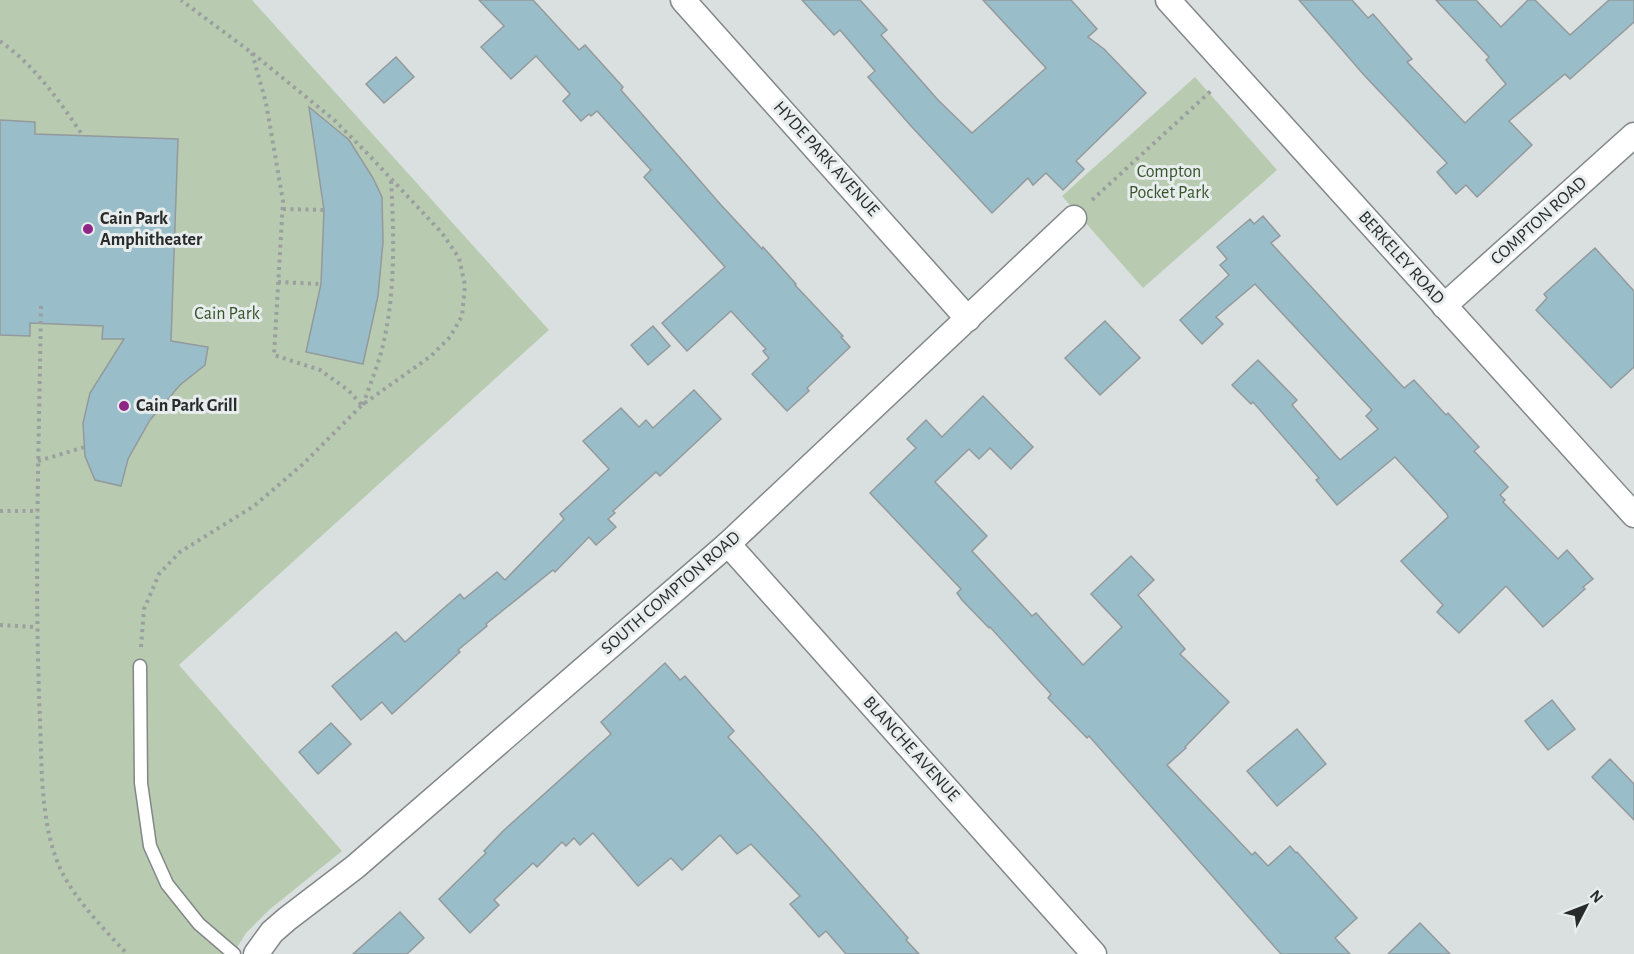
<svg xmlns="http://www.w3.org/2000/svg" width="1634" height="954" font-family="'Alegreya Sans',sans-serif">
	<rect width="100%" height="100%" fill="#dae0df"/>
	<g fill="#b8cbb1">
		<path d="M0 0H252L549 330 179 665 342 851 269 910 246 933 233 954H0Z"/>
		<path d="M1195 77 1277 170 1143 288 1062 196Z"/>
	</g>
	<g fill="#99beca" stroke="#94999b" stroke-width="1.5">
		<path d="M479 0H533L579 50 585 45 623 87 621 90 721 205 762 249 763 247 796 284 795 285 843 336 841 337 850 347 807 388 809 391 787 411 752 374 769 358 763 351 766 349 731 311 687 351 662 323 725 267 644 177 651 170 597 111 591 116 589 114 581 121 563 101 570 94 536 56 511 79 481 47 504 26Z"/>
		<path d="M802 0H860L887 30 881 35 938 100 972 133 1046 68 983 0H1071L1097 29 1088 37 1104 49 1146 93 1076 161 1084 169 1063 190 1046 173 1033 185 1028 178 992 213 911 126 868 77 875 71 840 30 834 35Z"/>
		<path d="M1299 0H1352L1368 18 1373 14 1412 59 1407 62 1465 123 1506 84 1486 60 1489 57 1436 0H1476L1501 27 1528 0H1535L1570 35 1609 0H1634V22L1570 79 1565 74 1509 121 1532 145 1477 197 1466 185 1456 194 1437 172 1447 163 1364 75Z"/>
		<path d="M396 57 414 77 384 103 366 84Z"/>
		<path d="M309 107 349 140 373 178 382 197 383 242 378 296 363 364 306 352 321 284 324 210Z"/>
		<path d="M0 120 35 122V134L178 139 171 341 208 347 205 365 180 385 150 420 128 459 121 486 95 480 85 456 83 423 90 393 124 339H102L103 326 30 323V336L0 335Z"/>
		<path d="M1263 216 1280 236 1271 243 1404 388 1414 380 1446 415 1448 413 1479 447 1474 451 1508 487 1500 495 1505 500 1503 502 1558 559 1567 550 1593 579 1583 587 1585 589 1543 627 1506 586 1459 633 1437 612 1443 605 1401 561 1448 517 1447 514 1395 457 1337 505 1316 480 1319 478 1253 402 1251 404 1232 385 1258 360 1297 400 1292 405 1340 460 1378 429 1366 416 1372 410 1255 284 1216 317 1223 324 1202 344 1180 320 1229 275 1220 265 1227 259 1217 247 1250 219 1254 224Z"/>
		<path d="M1595 248 1634 291V367L1611 388 1536 310 1547 298 1544 294Z"/>
		<path d="M1105 321 1140 358 1100 395 1065 358Z"/>
		<path d="M653 326 670 346 648 365 631 345Z"/>
		<path d="M694 390 721 419 660 476 656 472 613 511 615 513 608 519 616 527 596 545 589 537 555 572 553 570 486 624 487 626 458 650 460 652 392 714 382 702 361 720 332 686 396 632 405 642 460 594 464 599 497 572 505 580 564 519 560 514 609 469 583 441 621 408 639 427 646 420 653 428Z"/>
		<path d="M983 396 1033 447 1011 469 990 448 979 459 969 449 935 482 987 536 972 551 1032 616 1036 613 1083 665 1122 627 1091 594 1131 556 1154 580 1138 595 1185 649 1180 654 1229 702 1185 747 1186 748 1167 765 1252 855 1255 852 1268 866 1290 846 1296 853 1297 852 1357 918 1335 938 1350 954H1281L1089 736 1087 738 1048 698 1051 694 990 627 989 628 962 600 957 593 961 589 870 493 916 448 907 439 926 420 942 437Z"/>
		<path d="M665 663 680 680 685 676 734 731 728 737 822 840 908 938 906 940 919 954H846L826 931 819 937 790 904 800 896 751 844 737 854 720 835 682 870 671 858 638 886 593 833 580 845 574 838 566 846 562 842 537 867 533 863 494 900 499 905 470 933 439 899 486 853 484 851 503 831 611 734 601 722Z"/>
		<path d="M1552 700 1575 729 1548 750 1525 721Z"/>
		<path d="M331 723 351 744 318 774 299 752Z"/>
		<path d="M1297 729 1326 764 1277 806 1247 771Z"/>
		<path d="M1610 759 1634 784V820L1592 777Z"/>
		<path d="M400 912 424 938 407 954H353Z"/>
		<path d="M1420 923 1450 954H1388Z"/>
	</g>
	<g fill="none" stroke-linecap="round" stroke-linejoin="round">
		<defs>
			<path id="lane" d="M140 666 141 783 150 846 167 884 199 924 234 954"/>
			<g id="street">
				<path d="M683 0 968 319"/>
				<path d="M1168 0 1634 515"/>
				<path d="M1444 306 1634 135"/>
				<path d="M728 544 1094 954"/>
				<path d="M256 954 272 932 287 919 355 867 728 544 1074 218"/>
			</g>
		</defs>
		<use href="#lane" stroke="#828787" stroke-width="15"/>
		<use href="#street" stroke="#828787" stroke-width="27"/>
		<g stroke="#9b9f9f" stroke-width="4" stroke-dasharray="3 4.5" stroke-linecap="butt">
			<path d="M0 41C35 66 59 100 83 136"/>
			<path d="M252 53 266 103 283 201 274 355 320 370 348 390 362 405"/>
			<path d="M1092 200 1212 90"/>
			<path d="M283 209 324 210"/>
			<path d="M278 282 321 284"/>
			<path d="M41 306C39 444 34 582 40 720 42 769 40 832 64 876 80 905 105 930 127 954"/>
			<path d="M363 405C369 387 376 370 381 353 396 297 394 236 391 179"/>
			<path d="M38 461 85 447"/>
			<path d="M0 511H38"/>
			<path d="M0 625 36 627"/>
			<path d="M141 647 144 609 159 574 180 552 254 506 302 465 362 405 431 356 450 337 462 316 465 285 459 258 442 233 366 152 334 120 311 101 252 53 181 0"/>
		</g>
		<use href="#lane" stroke="#fff" stroke-width="12"/>
		<use href="#street" stroke="#fff" stroke-width="24"/>
	</g>
	<g fill="#902588" stroke="#e7edec" stroke-width="2">
		<circle cx="88" cy="229" r="6"/>
		<circle cx="124" cy="406" r="6"/>
	</g>
	<g text-anchor="middle" dominant-baseline="central" stroke-width="6" stroke-linejoin="round" paint-order="stroke">
		<g font-size="18" fill="#292b2b" stroke="#e7edec">
			<text transform="translate(826 159) rotate(48)">HYDE PARK AVENUE</text>
			<text transform="translate(1539 221) rotate(-42)">COMPTON ROAD</text>
			<text transform="translate(1401 258) rotate(48)">BERKELEY ROAD</text>
			<text transform="translate(671 593) rotate(-41)">SOUTH COMPTON ROAD</text>
			<text transform="translate(911 749) rotate(48)">BLANCHE AVENUE</text>
		</g>
		<g font-size="18" fill="#36542b" stroke="#e7edec">
			<text x="1169" y="172">Compton<tspan x="1169" dy="21">Pocket Park</tspan></text>
			<text x="227" y="314">Cain Park</text>
		</g>
		<g font-size="18" font-weight="bold" fill="#292b2b" stroke="#e7edec" text-anchor="start">
			<text x="100" y="219">Cain Park<tspan x="100" dy="21">Amphitheater</tspan></text>
			<text x="136" y="406">Cain Park Grill</text>
		</g>
	</g>
	<g transform="translate(1586 906) rotate(48)" stroke="#e7edec" stroke-width="4.5" paint-order="stroke">
	<path d="M0-4.5L10 22L0 15L-10 22Z" fill="#292b2b"/>
	<text y="-9" font-size="16" font-weight="bold" text-anchor="middle" fill="#292b2b">N</text>
	</g>
</svg>
